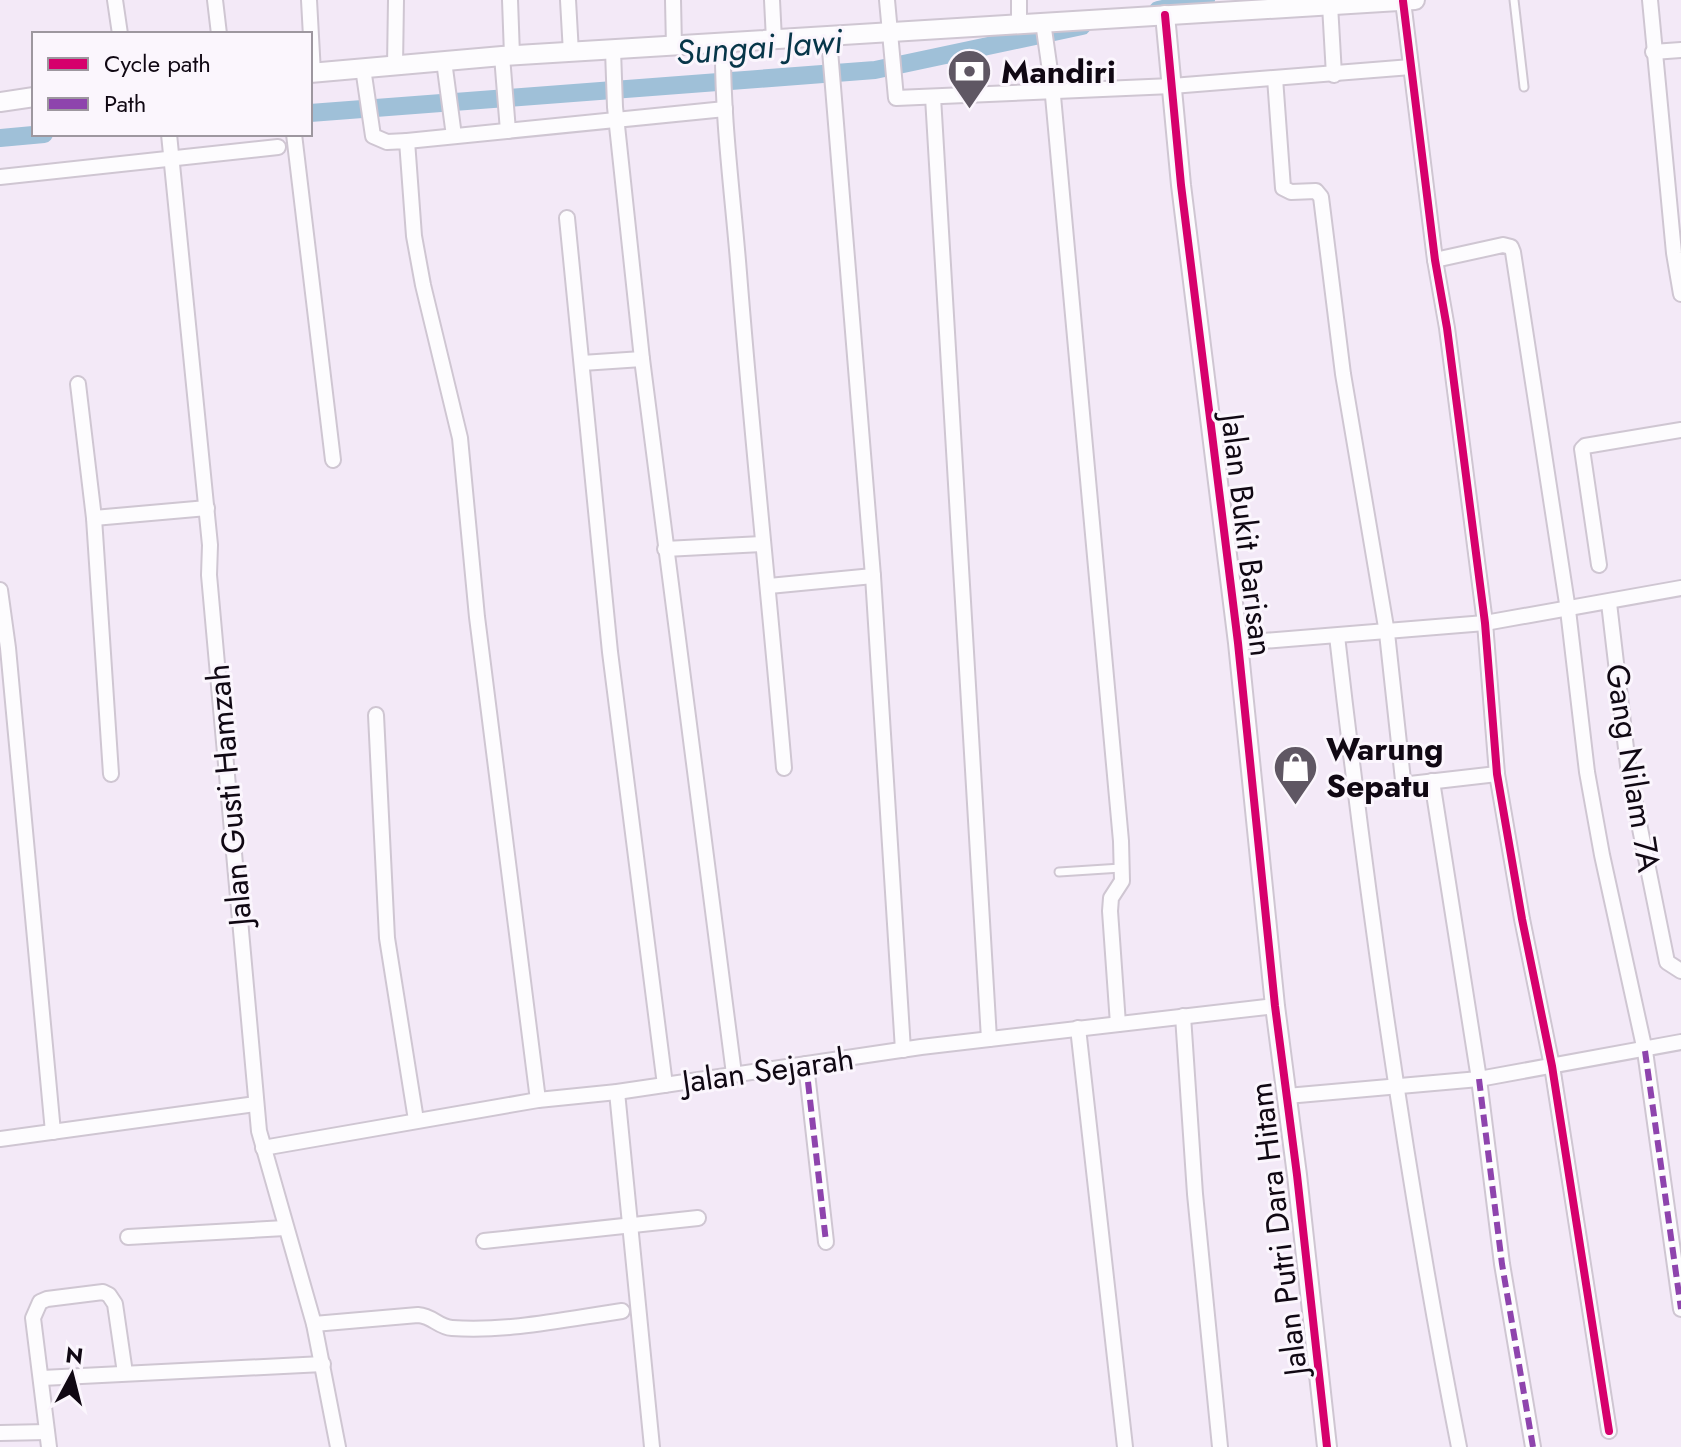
<svg xmlns="http://www.w3.org/2000/svg" width="1681" height="1447" font-family="Jost,sans-serif">
	<rect width="100%" height="100%" fill="#f3e9f7"/>
	<g fill="none" stroke-linecap="round" stroke-linejoin="round">
		<g stroke="#9fc0d8" stroke-width="18">
			<path d="M1158 10 1206 0"/>
			<path d="M310 113 875 70 1082 26"/>
			<path d="M0 138 44 134"/>
		</g>
		<defs>
			<g id="service">
				<path d="M1514 0 1524 87"/>
				<path d="M1059 872 1121 868"/>
			</g>
			<g id="minor">
				<path d="M115 0 120 34"/>
				<path d="M215 0 219 34"/>
				<path d="M309 0 313 73"/>
				<path d="M510 0 512 55"/>
				<path d="M568 0 571 53"/>
				<path d="M673 0 674 47"/>
				<path d="M772 0 774 40"/>
				<path d="M887 0 896 98 1172 86 1411 67"/>
				<path d="M1019 0V24"/>
				<path d="M1650 0 1674 253 1681 294"/>
				<path d="M1403 1 1435 260 1447 328 1485 623 1497 774 1522 919 1552 1066 1609 1431"/>
				<path d="M1330 5 1334 75"/>
				<path d="M1043 22 1052 85 1121 841 1122 881 1111 898 1110 911 1118 1024"/>
				<path d="M829 38 873 576 903 1050"/>
				<path d="M723 42C722 119 733 196 739 273 752 438 770 603 784 768"/>
				<path d="M613 50 615 107 642 359 734 1074"/>
				<path d="M1653 52 1681 50"/>
				<path d="M502 56 508 131"/>
				<path d="M444 61 454 136"/>
				<path d="M395 66 396 0"/>
				<path d="M363 68 373 136 387 142 407 141 414 236 423 285 460 438 477 617 538 1100"/>
				<path d="M1275 78 1283 188 1291 192 1316 191 1321 197 1322 205 1343 374 1387 633 1403 780 1410 784 1497 774"/>
				<path d="M933 97 989 1039"/>
				<path d="M169 134 210 545 209 575 259 1131 314 1324 338 1447"/>
				<path d="M294 134 333 460"/>
				<path d="M407 141 725 109"/>
				<path d="M0 177 278 147"/>
				<path d="M567 218 610 652 665 1085"/>
				<path d="M1435 260 1503 245 1511 247 1513 252 1568 610 1587 772 1602 855 1645 1051 1681 1309"/>
				<path d="M582 363 642 359"/>
				<path d="M78 384 94 518 111 774"/>
				<path d="M94 518 207 508"/>
				<path d="M665 549 762 544"/>
				<path d="M1599 565 1582 449 1585 446 1681 430"/>
				<path d="M769 586 873 576"/>
				<path d="M0 590 8 648 53 1132"/>
				<path d="M1609 603 1629 774 1667 962 1681 971"/>
				<path d="M1337 636C1368 907 1406 1179 1459 1447"/>
				<path d="M1238 643 1485 623 1681 588"/>
				<path d="M376 715 387 938 416 1120"/>
				<path d="M1432 781 1479 1079 1502 1264 1533 1447"/>
				<path d="M1183 1016 1195 1194 1220 1447"/>
				<path d="M1078 1028 1125 1447"/>
				<path d="M806 1064 826 1242"/>
				<path d="M617 1092 652 1447"/>
				<path d="M1287 1096 1479 1079 1681 1042"/>
				<path d="M0 1139 256 1104"/>
				<path d="M263 1148 538 1100 617 1092 921 1047 1275 1006"/>
				<path d="M128 1237 285 1228"/>
				<path d="M484 1241 698 1218"/>
				<path d="M314 1324 418 1315C433 1316 438 1327 452 1328 508 1332 567 1319 622 1311"/>
				<path d="M42 1378 323 1364"/>
				<path d="M0 1433 47 1432"/>
				<path d="M49 1447 33 1318 40 1302 47 1299 103 1292 109 1295 115 1304 125 1373"/>
			</g>
			<g id="tertiary">
				<path d="M1165 15 1181 185 1238 643 1275 1006 1297 1175 1327 1447"/>
				<path d="M310 73 502 56 1415 0"/>
				<path d="M0 102 34 97"/>
			</g>
		</defs>
		<use href="#service" stroke="#cfc6d2" stroke-width="11"/>
		<use href="#minor" stroke="#cfc6d2" stroke-width="18"/>
		<use href="#tertiary" stroke="#cfc6d2" stroke-width="22"/>
		<use href="#service" stroke="#fdfcfe" stroke-width="7"/>
		<use href="#minor" stroke="#fdfcfe" stroke-width="14"/>
		<use href="#tertiary" stroke="#fdfcfe" stroke-width="18"/>
		<g stroke="#8e44ad" stroke-width="6" stroke-dasharray="12 6" stroke-linecap="butt">
			<path d="M1645 1051 1681 1309"/>
			<path d="M806 1064 826 1242"/>
			<path d="M1479 1079 1502 1264 1533 1447"/>
		</g>
		<defs>
			<g id="cycleway">
				<path d="M1403 1 1435 260 1447 328 1485 623 1497 774 1522 919 1552 1066 1609 1431"/>
				<path d="M1165 15 1181 185 1238 643 1275 1006 1297 1175 1327 1447"/>
			</g>
		</defs>
		<use href="#cycleway" stroke="#fbf6fd" stroke-width="13"/>
		<use href="#cycleway" stroke="#d6006c" stroke-width="8"/>
	</g>
	<defs>
		<symbol id="bank-pin" viewBox="-11 -11 22 30"><path d="M0 17L-7.5 6A9.5 9.5 0 1 1 7.5 6Z" fill="#5f5763" stroke="#fbf6fd"/><path d="M-6-4H6V4H-6ZM0-2.3a2.3 2.3 0 1 0 0 4.6a2.3 2.3 0 1 0 0-4.6Z" fill="#fff"/></symbol>
		<symbol id="shop-pin" viewBox="-11 -11 22 30"><path d="M0 17L-7.5 6A9.5 9.5 0 1 1 7.5 6Z" fill="#5f5763" stroke="#fbf6fd"/><path d="M-5-2.5h2.3a2.7 3.5 0 0 1 5.4 0H5L5.5 6h-11ZM-1.5-2.5h3a1.5 2.3 0 0 0-3 0Z" fill="#fff"/></symbol>
	</defs>
	<g fill-rule="evenodd">
		<use href="#bank-pin" x="944" y="46" width="51" height="69"/>
		<use href="#shop-pin" x="1270" y="742" width="51" height="69"/>
	</g>
	<g text-anchor="middle" dominant-baseline="central" stroke-width="6" stroke-linejoin="round" paint-order="stroke">
		<g font-size="32" font-weight="bold" fill="#100813" stroke="#fbf6fd" text-anchor="start">
			<text x="1001" y="72">Mandiri</text>
			<text x="1326" y="749">Warung<tspan x="1326" dy="37">Sepatu</tspan></text>
		</g>
		<g font-size="32" fill="#100813" stroke="#fbf6fd">
			<text transform="translate(1247 535) rotate(83)">Jalan Bukit Barisan</text>
			<text transform="translate(1633 768) rotate(81)">Gang Nilam 7A</text>
			<text transform="translate(229 795) rotate(-95)">Jalan Gusti Hamzah</text>
			<text transform="translate(768 1070) rotate(-8)">Jalan Sejarah</text>
			<text transform="translate(1278 1229) rotate(-97)">Jalan Putri Dara Hitam</text>
		</g>
		<g font-size="34" font-style="italic" fill="#073649" stroke="#fbf6fd">
			<text transform="translate(759 47) rotate(-4)">Sungai Jawi</text>
		</g>
	</g>
	<rect x="32" y="32" width="280" height="104" fill="#fbf6fd" stroke="#9d979f" stroke-width="2"/>
	<rect x="48" y="58" width="40" height="12" fill="#d6006c" stroke="#9d979f" stroke-width="2"/>
	<text x="104" y="72" font-size="24" fill="#100813">Cycle path</text>
	<rect x="48" y="98" width="40" height="12" fill="#8e44ad" stroke="#9d979f" stroke-width="2"/>
	<text x="104" y="112" font-size="24" fill="#100813">Path</text>
	<g transform="translate(72 1375) rotate(7)" stroke="#fbf6fd" stroke-width="6" paint-order="stroke">
	<path d="M0-6L14 30L0 20L-14 30Z" fill="#100813"/>
	<text y="-12" font-size="22" font-weight="bold" text-anchor="middle" fill="#100813">N</text>
	</g>
</svg>
